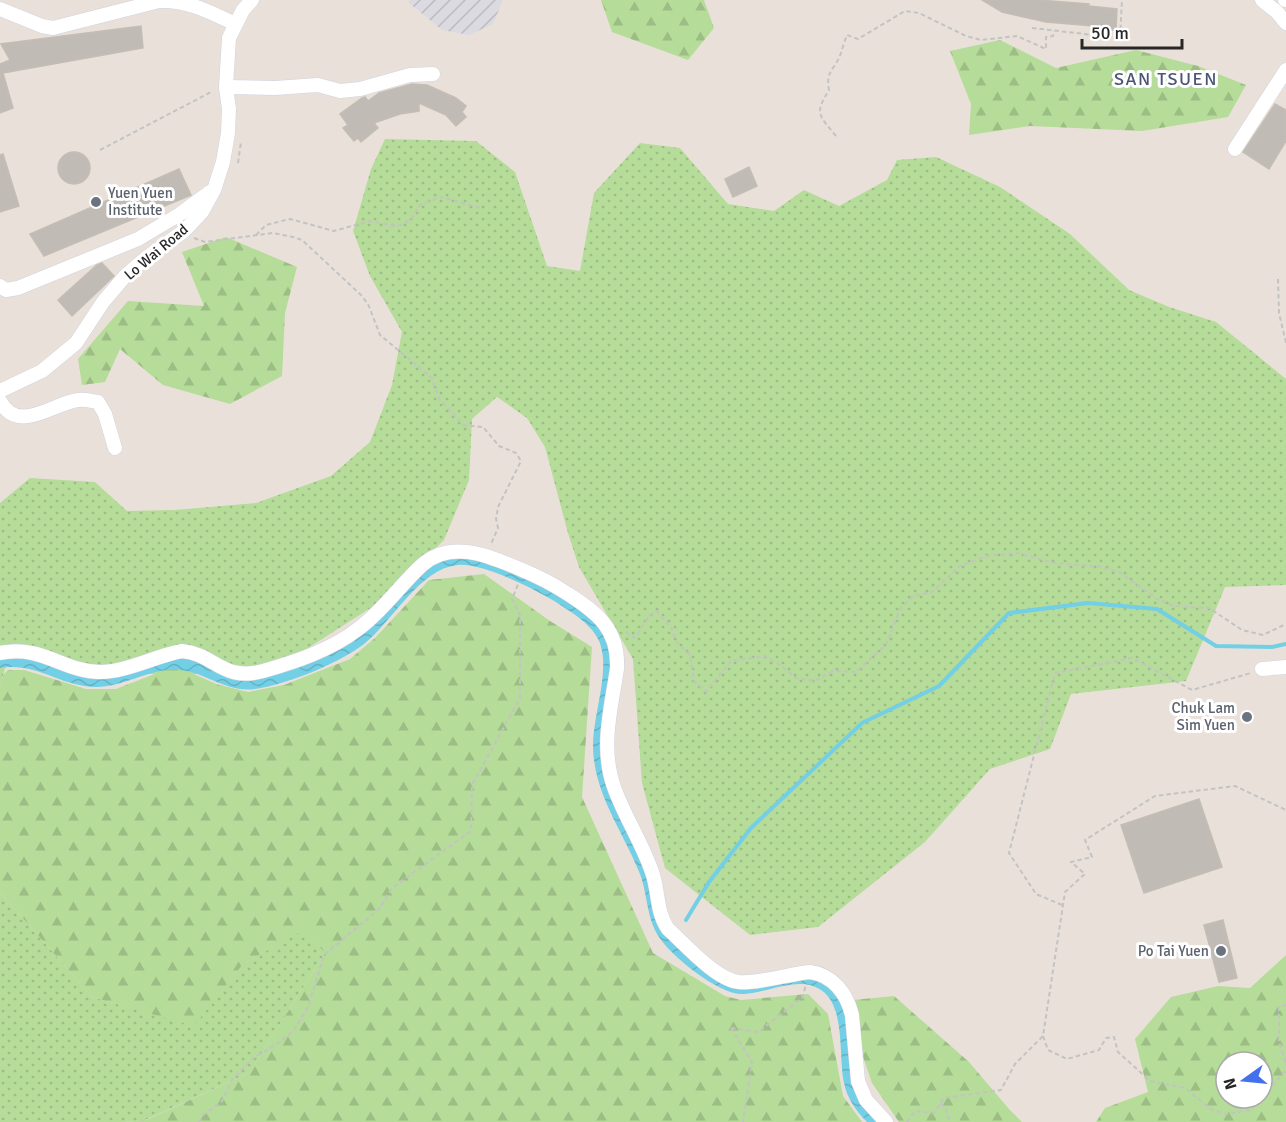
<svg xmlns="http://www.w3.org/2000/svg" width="1286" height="1122" font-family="Signika,sans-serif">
	<defs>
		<pattern id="industrial-furrows" width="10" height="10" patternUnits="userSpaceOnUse" patternTransform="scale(1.5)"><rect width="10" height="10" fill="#dbdae1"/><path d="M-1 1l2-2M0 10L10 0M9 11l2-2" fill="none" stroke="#bcbbc1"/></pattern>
		<pattern id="grass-dots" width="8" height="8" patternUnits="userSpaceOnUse" patternTransform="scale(1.5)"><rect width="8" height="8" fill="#b5dc99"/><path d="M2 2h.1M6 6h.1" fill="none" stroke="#9cbd84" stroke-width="1.8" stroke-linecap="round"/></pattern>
		<pattern id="forest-firs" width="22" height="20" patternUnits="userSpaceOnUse" patternTransform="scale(1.5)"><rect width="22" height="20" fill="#b5dc99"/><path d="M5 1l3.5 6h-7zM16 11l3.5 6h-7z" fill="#9cbd84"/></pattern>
		<pattern id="water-waves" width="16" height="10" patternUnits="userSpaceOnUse" patternTransform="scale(1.5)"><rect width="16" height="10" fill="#72cfe5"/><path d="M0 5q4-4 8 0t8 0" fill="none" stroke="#63b2c4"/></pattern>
	</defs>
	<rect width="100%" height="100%" fill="#e9e1d9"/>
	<path fill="url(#industrial-furrows)" d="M409 0H503L493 24 469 35 442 30 409 3Z"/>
	<g fill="url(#grass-dots)">
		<path d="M385 139 476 141 515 172 547 266 580 271 594 193 640 143 680 148 728 204 774 211 804 190 839 206 887 180 897 160 936 157 1000 187 1070 234 1129 290 1169 307 1216 322 1286 379V585L1225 587 1186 681 1071 694 1050 749 990 769 925 842 818 927 750 935 665 868 642 783 633 659 579 567 568 533 545 447 527 418 497 397 472 419 469 480 444 540 383 600 280 666 196 674H87L8 657 0 687V503L30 478 95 482 127 511 175 510 256 503 331 476 370 442 392 385 402 332 370 276 353 231 371 169Z"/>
		<path d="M0 892 92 997 193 1025 243 964 304 929 325 953 249 1073 145 1120 124 1122H0Z"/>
	</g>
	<g fill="url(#forest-firs)" fill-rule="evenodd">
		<path d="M601 0H704L714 28 688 60 612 32Z"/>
		<path d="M1000 40 1056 68 1136 50 1198 66 1246 85 1228 117 1142 131 1030 126 969 135 971 104 950 51Z"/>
		<path d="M226 237 297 267 285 313 282 376 230 404 163 385 120 349 105 382 82 385 78 359 128 301 204 306 182 252Z"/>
		<path d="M484 574 550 621 592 647 582 797 653 953 725 996 741 1000 808 994 828 1014 843 1096 862 1122H124L146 1120 249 1073 325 953 304 930 243 964 194 1026 92 997 0 892V687L3 675 8 670H24L86 689H116L170 668H180L216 684 248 692 284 685 350 659 375 638 429 580Z"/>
		<path d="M1286 955V1122H1096L1105 1108 1148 1092 1135 1039 1171 997 1218 986 1250 988ZM1226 1062H1262V1098H1226Z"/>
		<path d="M894 996 969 1062 1009 1109 1022 1122H899L872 1083 861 1051 853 1000Z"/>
	</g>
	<path fill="url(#water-waves)" d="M467 555 548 586 596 620 613 651 603 741 648 870 656 910 718 978 809 976 823 980 845 1003 854 1079 882 1122H867C856 1111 847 1098 844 1083 838 1056 846 1006 821 990 799 975 768 993 744 994 720 996 671 956 659 937 646 917 648 895 640 874 623 831 593 793 593 745 593 716 609 674 601 647 600 641 596 635 592 630 573 606 488 562 458 565 420 568 392 622 364 644 340 663 285 685 255 689 226 693 206 672 179 670 151 667 125 687 96 687 61 687 37 662 0 668V656L15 654 74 670 181 657 203 663 224 675 322 654 432 562Z"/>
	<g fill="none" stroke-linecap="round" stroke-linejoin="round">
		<path stroke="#72cfe5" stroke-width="4" d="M686 920 709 882 751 828 862 723 939 686 1009 613 1088 603 1157 609 1216 646 1272 647 1286 644"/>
	</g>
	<g fill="#c1bbb6" stroke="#c4bdb4" stroke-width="1.5">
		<path d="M982 0H1039L1089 4V6L1117 9 1116 30 1093 29 1094 26 1046 22 1002 12Z"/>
		<path d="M141 26 143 48 3 73 13 108 0 113V64L10 60 1 44Z"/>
		<path d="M412 84 427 85 456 98 466 106 462 112 466 117 456 126 446 115 419 103V111L400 114 374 123 378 128 361 142 358 138 354 141 343 128 348 125 340 114 362 98 365 97 368 101 379 93Z"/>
		<path d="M1275 104 1286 110V141L1269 169 1243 152Z"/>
		<circle cx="74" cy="168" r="16"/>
		<path d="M3 154 19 206 0 212V155Z"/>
		<path d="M749 167 757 186 733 197 725 179Z"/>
		<path d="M179 169 191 195 44 256 30 234Z"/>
		<path d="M102 263 114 276 72 316 58 300 97 265Z"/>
		<path d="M1199 799 1222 867 1144 893 1121 825Z"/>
		<path d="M1223 920 1237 978 1219 982 1204 925Z"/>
	</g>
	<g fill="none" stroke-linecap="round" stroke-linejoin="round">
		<defs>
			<g id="minor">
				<path d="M1262 0 1277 12 1286 23"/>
				<path d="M1285 0H1286"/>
				<path d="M0 9 42 26 53 28 159 1C188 0 210 12 235 24"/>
				<path d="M226 87 275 88 318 85 340 91 360 89 410 75 433 74"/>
				<path d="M1235 149 1286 70"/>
				<path d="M0 286 6 290 18 288 138 239 180 214 210 192"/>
				<path d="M0 391 42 371 76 343 103 302 126 275 146 258 184 231 202 212 214 190 223 162 228 133 229 109 226 87 229 38 243 10 252 0"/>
				<path d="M0 401C18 435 53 403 78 400 85 399 91 401 98 402L105 414 115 448"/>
				<path d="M0 653C41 644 64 672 100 672 126 672 155 656 182 651 215 654 222 682 263 671 295 662 331 650 358 629 382 612 400 585 422 565 451 539 489 556 520 569 537 576 553 584 568 594 598 613 619 630 617 669 611 709 600 748 614 787 624 816 642 842 652 872 659 891 656 912 668 929 685 944 716 980 739 982 757 984 789 974 810 972 833 975 847 994 852 1015L858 1081 866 1100 886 1122"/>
				<path d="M1262 669 1286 667"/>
			</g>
		</defs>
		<use href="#minor" stroke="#cfd3df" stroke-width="15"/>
		<g stroke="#c3c3c3" stroke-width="2" stroke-dasharray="4.5 3" stroke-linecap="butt">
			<path d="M1032 28 1120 38 1122 0"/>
			<path d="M836 136C819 115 814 114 829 90 826 72 832 72 839 58 842 51 844 42 847 35L858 39 905 11 919 13 966 36 981 40 1017 36 1046 49V37L1053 36V31"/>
			<path d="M100 150 213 91"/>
			<path d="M238 163 241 142"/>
			<path d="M256 235 266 225 290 219 334 231 369 221 398 226 410 220 421 204 441 197 481 208"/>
			<path d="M194 238 205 242 273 233 293 237 302 240 361 295 368 304 380 335 432 378 439 399 463 425 483 427 499 446 516 453 521 461 498 507 496 519 498 528 491 544"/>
			<path d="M1278 279 1279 313 1286 343"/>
			<path d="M626 632 635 638 650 615 657 611 671 627 677 643 690 655 694 681 706 692 731 661 765 656 780 665 796 678 814 681 833 671 856 672 886 645 900 609 913 596 932 592 960 566 987 556 1017 553 1054 563 1102 567 1121 573 1157 599 1174 606 1209 608 1242 630 1263 635 1286 624"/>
			<path d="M1062 905 1036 894 1009 853 1055 673 1132 658 1192 690 1251 673"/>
			<path d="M1286 1005 1279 1006V1042L1286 1064"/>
			<path d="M731 1028 758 1032 802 998 806 985"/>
			<path d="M731 1028 752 1062 743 1122"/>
			<path d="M1043 1036 1048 1050 1067 1059 1099 1050 1106 1038 1114 1037 1118 1052 1150 1081 1185 1088 1212 1110 1227 1114 1251 1110 1262 1098"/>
			<path d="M1262 1097 1286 1070"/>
			<path d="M940 1104 945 1107 950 1122"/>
			<path d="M199 1122 203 1115 222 1101 232 1080 252 1059 280 1042 294 1030 308 1007 324 955 379 909 392 888 471 831 472 785 520 698V615L512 599 519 582"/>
			<path d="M907 1122 915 1111 934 1113 944 1098 1001 1090 1015 1064 1043 1036 1065 892 1085 874 1071 862 1092 857 1085 840 1155 796 1235 786 1286 810"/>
		</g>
		<use href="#minor" stroke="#fff" stroke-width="14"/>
	</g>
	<g fill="#6b7280" stroke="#fff" stroke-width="2">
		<circle cx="96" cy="202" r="6"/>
		<circle cx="1247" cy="717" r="6"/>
		<circle cx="1221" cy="951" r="6"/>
	</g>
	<g text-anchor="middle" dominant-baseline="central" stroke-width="6" stroke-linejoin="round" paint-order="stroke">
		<g font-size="15" fill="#5b616d" stroke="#fff" text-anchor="end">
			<text x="108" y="193" text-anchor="start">Yuen Yuen<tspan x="108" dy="17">Institute</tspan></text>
			<text x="1235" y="708">Chuk Lam<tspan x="1235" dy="17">Sim Yuen</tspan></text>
			<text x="1209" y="951">Po Tai Yuen</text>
		</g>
		<g font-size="15" fill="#272727" stroke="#fff">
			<text transform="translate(156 252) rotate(-40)">Lo Wai Road</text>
		</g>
		<g font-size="18" letter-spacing="1.5" fill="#4b5674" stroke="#fff">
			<text x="1166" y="79">SAN TSUEN</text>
		</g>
	</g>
	<g transform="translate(1244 1080) rotate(255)"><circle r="28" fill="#ffffff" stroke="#a9a9a9" stroke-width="1.5"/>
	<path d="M0-4.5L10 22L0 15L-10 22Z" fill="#4370ec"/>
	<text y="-9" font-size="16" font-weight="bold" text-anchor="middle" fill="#272727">N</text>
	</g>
	<path d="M1082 39v9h100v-9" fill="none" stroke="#272727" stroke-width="3"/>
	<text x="1091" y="39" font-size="18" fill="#272727" stroke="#ffffff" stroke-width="4.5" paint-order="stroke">50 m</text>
</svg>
